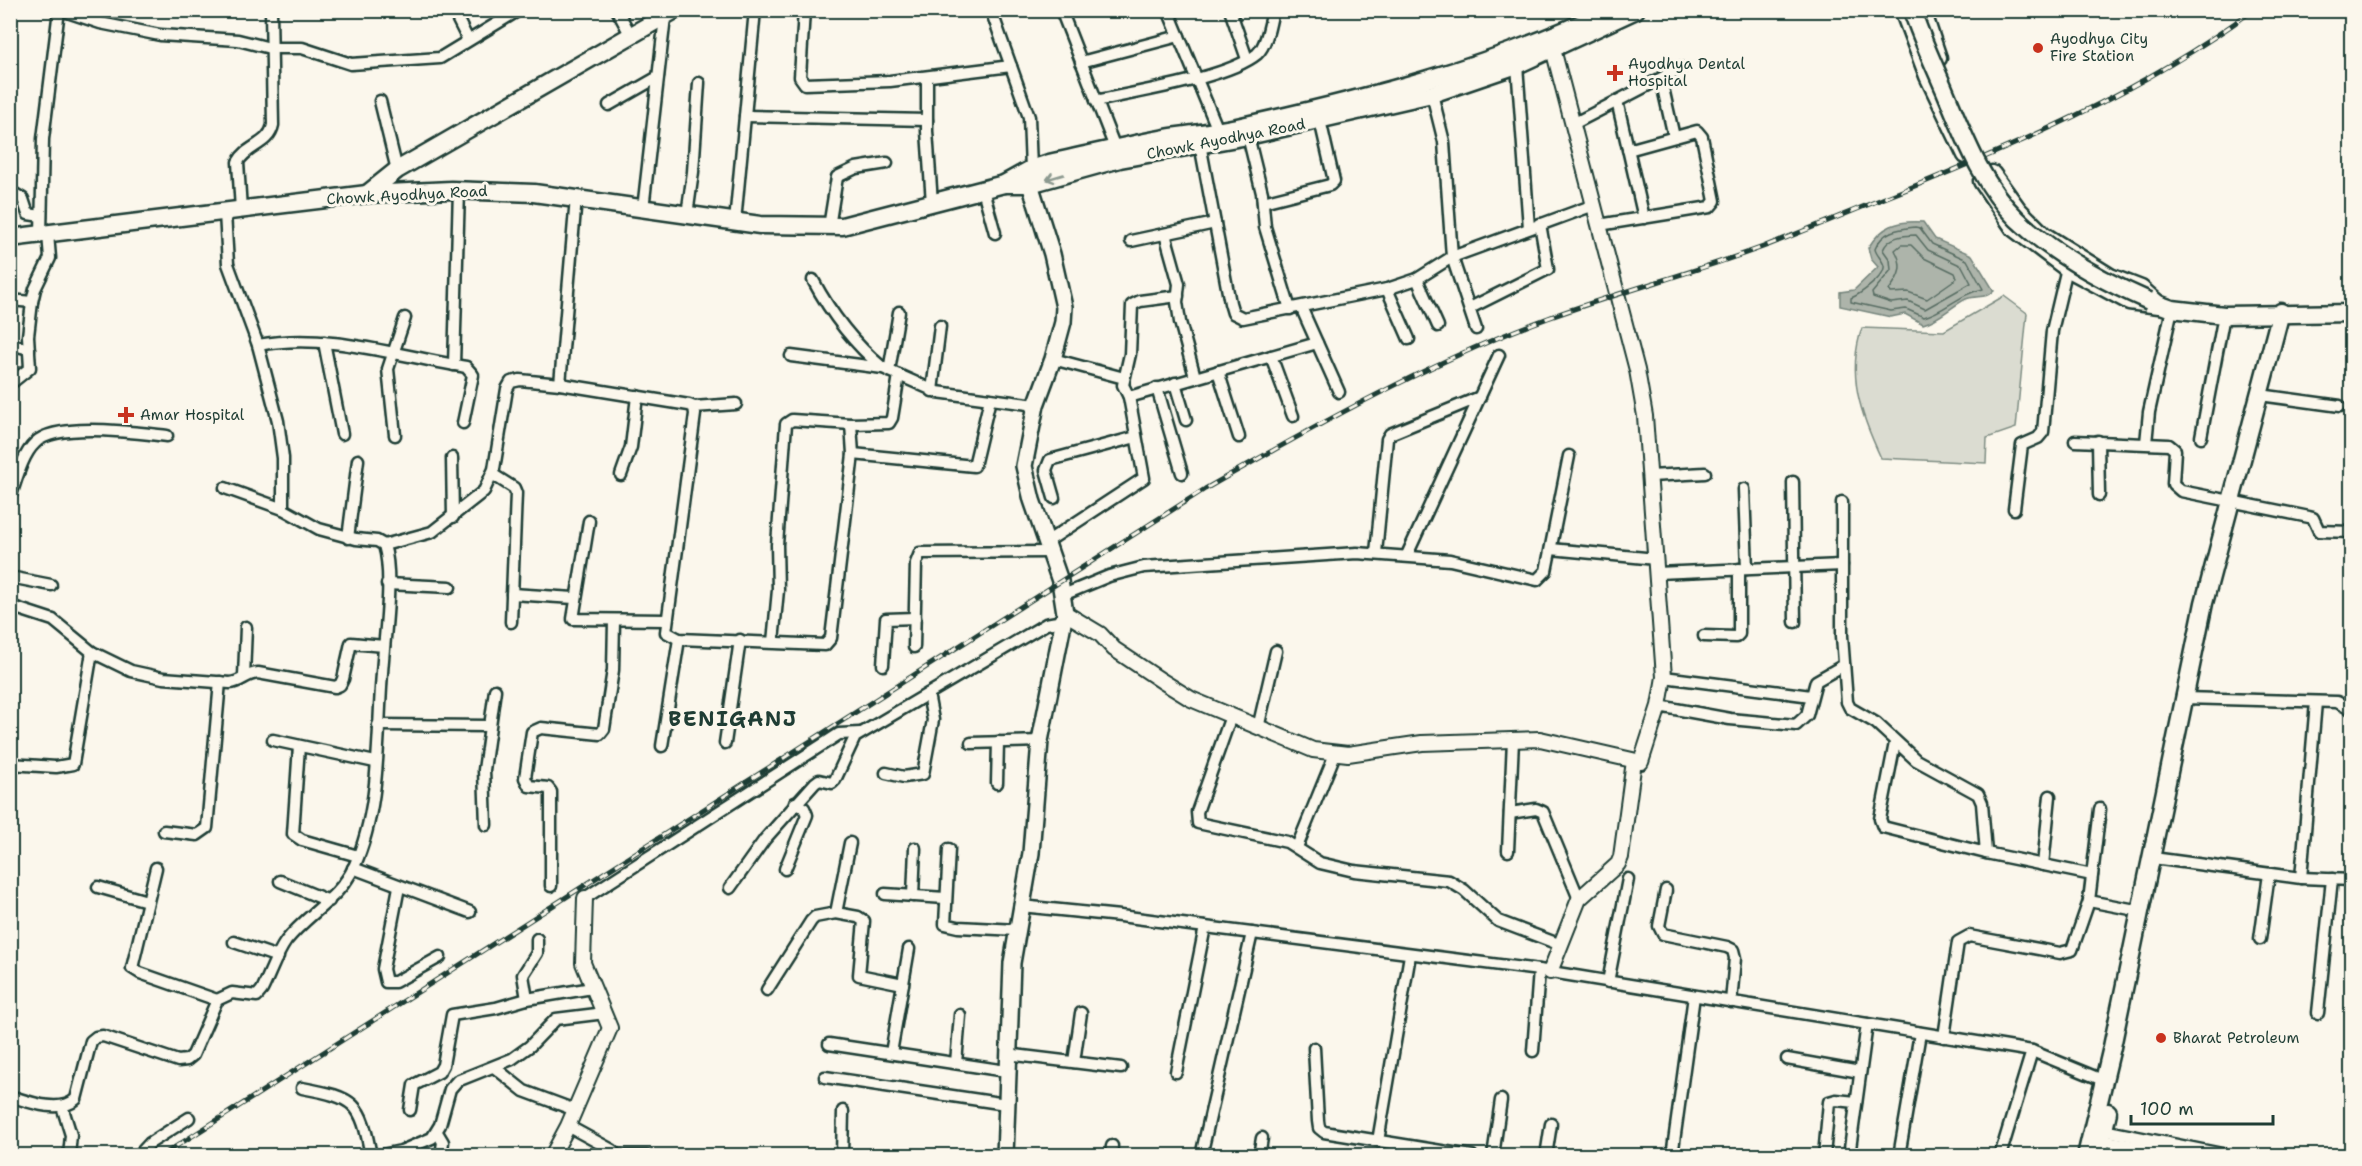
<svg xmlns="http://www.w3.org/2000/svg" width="2362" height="1166" font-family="'Shantell Sans',sans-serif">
	<rect width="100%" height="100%" fill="#fbf7ec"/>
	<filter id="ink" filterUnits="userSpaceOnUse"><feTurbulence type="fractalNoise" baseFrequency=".0167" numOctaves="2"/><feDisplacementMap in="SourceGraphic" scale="12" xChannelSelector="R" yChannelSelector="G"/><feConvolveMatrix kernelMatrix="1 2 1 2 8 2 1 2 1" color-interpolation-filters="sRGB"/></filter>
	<g filter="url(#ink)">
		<path fill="#dbdcd1" stroke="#7d8c82" stroke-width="1.5" d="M2004 296 2027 313 2016 428 1987 438 1986 463 1881 458C1861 415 1846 375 1862 328L1944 331Z"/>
		<path fill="#adb4aa" stroke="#74847b" stroke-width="1.5" d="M1923 222 1935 239 1972 255 1994 291C1986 299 1977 295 1966 299 1950 307 1941 319 1923 324L1905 314 1891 317 1840 306V292L1854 290 1878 267 1871 259 1868 248C1881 226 1898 220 1923 222Z"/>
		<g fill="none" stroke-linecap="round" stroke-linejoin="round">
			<g stroke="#586d63" stroke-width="1.5">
				<path d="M1915 227 1920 228 1932 244 1967 260 1983 289C1959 294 1946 311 1924 317L1906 309 1891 311 1851 302V298C1859 295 1886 276 1884 266 1883 260 1876 255 1875 249 1882 231 1897 229 1915 227Z"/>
				<path d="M1916 235 1928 250 1962 266 1971 283 1925 309 1908 301 1891 303 1873 297 1872 293 1891 270 1890 260 1883 250C1888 237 1902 235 1916 235Z"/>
				<path d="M1901 245H1911L1924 258 1955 273 1957 278 1927 299 1908 292 1891 293 1889 290C1900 276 1904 266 1895 250Z"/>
			</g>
			<defs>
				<g id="minor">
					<path d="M61 10 100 23 160 35 238 40 270 48H302L351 64 440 58 519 10"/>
					<path d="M453 10 468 40"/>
					<path d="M617 10 630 34"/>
					<path d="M804 10 800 77 805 84 890 81 1011 66"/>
					<path d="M991 10 1029 117 1031 169"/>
					<path d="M1061 10 1117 153"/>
					<path d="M1168 10 1220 135"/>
					<path d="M1230 10 1247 59"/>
					<path d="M1081 62 1179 36"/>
					<path d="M1517 65 1529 228"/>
					<path d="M927 77V131L932 203"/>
					<path d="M1661 79 1674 137"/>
					<path d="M1432 94 1444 142 1452 257 1476 329"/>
					<path d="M380 101 397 170"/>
					<path d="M1096 101C1135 92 1228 78 1257 54 1267 45 1270 23 1273 10"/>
					<path d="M1617 101 1644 218"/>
					<path d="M609 105 658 77"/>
					<path d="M745 116 927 120"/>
					<path d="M1573 124 1681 68"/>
					<path d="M1248 136 1262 193 1265 227 1290 309"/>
					<path d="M1200 144 1230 303 1233 313 1243 318 1387 289 1417 279 1452 257 1594 205"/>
					<path d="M983 190 995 233"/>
					<path d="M10 191 23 199 28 214 41 216"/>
					<path d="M1263 202 1330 185 1334 181 1320 120"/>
					<path d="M643 209 665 17"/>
					<path d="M241 210 238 162C247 145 269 145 273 125L271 10"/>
					<path d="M225 213 228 264 258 345 278 421 283 458V509"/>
					<path d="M687 215 693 172 699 83"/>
					<path d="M735 222 755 10"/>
					<path d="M1599 225 1710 207 1715 201 1702 137 1697 131 1628 150"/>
					<path d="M829 227 837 177 856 168 887 163"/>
					<path d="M1165 234 1179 284 1177 302 1180 322 1195 377"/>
					<path d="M41 235 43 139 59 10"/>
					<path d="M1131 241 1215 223"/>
					<path d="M1417 279 1438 326"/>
					<path d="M813 280C831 314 853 343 883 368"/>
					<path d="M1387 289 1409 339"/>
					<path d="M10 300 32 302"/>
					<path d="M1301 307 1339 392"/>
					<path d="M1470 308 1548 269 1540 224"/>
					<path d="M324 342 342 434"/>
					<path d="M10 344 29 349"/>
					<path d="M258 345C328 332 397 356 466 367L473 375 463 423"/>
					<path d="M791 356 883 368 937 392 1036 405"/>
					<path d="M1271 356 1293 416"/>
					<path d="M1053 359 1124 378"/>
					<path d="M454 365 459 190"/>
					<path d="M889 371 899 312"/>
					<path d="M1218 371 1239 437"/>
					<path d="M1175 383 1186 420"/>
					<path d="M10 384 30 368 28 336 32 302 35 289 50 258 48 234"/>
					<path d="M560 384 576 198"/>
					<path d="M1157 388 1182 473"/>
					<path d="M932 391 940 326"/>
					<path d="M2260 395 2340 406"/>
					<path d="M1129 397 1123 385 1130 354 1132 305 1140 301 1178 296"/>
					<path d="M694 407 736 404"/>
					<path d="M851 424 853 454"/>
					<path d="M395 435 388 369 405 318"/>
					<path d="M2201 437 2224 315"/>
					<path d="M2075 441 2169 445 2175 450 2173 484 2181 491 2309 517 2313 518 2319 531 2352 532"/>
					<path d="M2098 441 2099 495"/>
					<path d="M2146 443 2149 412 2172 309"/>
					<path d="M452 458 453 517"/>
					<path d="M492 474 514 488 516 493 511 622"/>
					<path d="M621 475 631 447 637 396"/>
					<path d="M1650 476 1705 473"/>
					<path d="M1793 482 1795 622"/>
					<path d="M1744 489 1747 569"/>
					<path d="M10 498C16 481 22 455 35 443 56 421 139 433 167 436"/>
					<path d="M1054 498 1046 470 1050 460 1136 437"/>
					<path d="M1842 502V636L1847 702 1850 708 1876 723 1916 760 1978 794 1982 803 1986 853"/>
					<path d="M2014 509 2022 445 2038 438 2043 432 2052 331 2067 268"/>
					<path d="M589 521 573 619 667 620"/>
					<path d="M348 538 358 460"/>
					<path d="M1048 541 1144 478 1129 397 1317 343"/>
					<path d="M384 545 432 532 484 491 494 469 507 389 511 382 520 380 560 384 689 405 694 407 695 414 666 632 679 639 825 645 831 638 853 454 974 466 990 399"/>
					<path d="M1551 549 1656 559"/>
					<path d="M1376 553 1387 439 1390 434 1480 397"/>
					<path d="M1407 555 1499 355"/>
					<path d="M1657 573 1842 565"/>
					<path d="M10 577 51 585"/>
					<path d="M387 584 450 587"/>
					<path d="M512 594 574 598"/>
					<path d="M1063 595 1109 576 1144 567 1357 553 1450 560 1537 580 1546 571 1569 456"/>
					<path d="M10 606 53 620 92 652 131 671 163 678 230 683C242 682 245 674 258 673L335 687 340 685 343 679 351 643 384 646"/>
					<path d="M1704 636 1736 637 1739 634V569"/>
					<path d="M773 642 778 590 777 545 786 424 792 420 851 424 889 423 892 418 899 375"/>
					<path d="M914 647 916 563 920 553 1051 552"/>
					<path d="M883 665 886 619 915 618"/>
					<path d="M244 676 246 627"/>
					<path d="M1664 677 1811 696"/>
					<path d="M2183 698 2337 702 2352 710"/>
					<path d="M1659 706 1730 719 1796 725 1807 715 1816 681 1844 665"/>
					<path d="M1231 716 1197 812 1198 823 1287 842 1320 863 1354 871 1449 881 1464 890 1498 921 1561 945"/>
					<path d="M378 725 489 726"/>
					<path d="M1258 728 1276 651"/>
					<path d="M273 740 375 762"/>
					<path d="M725 743 740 640"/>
					<path d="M971 743 1040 741"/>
					<path d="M1895 743 1880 819 1883 827 1986 853 2092 875"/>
					<path d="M299 746 293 834 302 840 358 856"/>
					<path d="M662 746 679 639"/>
					<path d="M10 764 56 767 73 764 92 652"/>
					<path d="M886 773 904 777 923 774 933 720 928 694"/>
					<path d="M997 783 998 742"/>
					<path d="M1510 813 1536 809 1543 812 1579 899"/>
					<path d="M486 825 484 770 495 690"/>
					<path d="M164 831 197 835 207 828 220 682"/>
					<path d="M1297 847 1335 754"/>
					<path d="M949 849 945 924 958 927 1017 930"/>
					<path d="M1508 851 1513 740"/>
					<path d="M2153 858 2301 878 2352 880"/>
					<path d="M2043 865 2050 796"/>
					<path d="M156 868 132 968 140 973 217 1000"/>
					<path d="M353 868 470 912"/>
					<path d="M785 869 807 815 804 808 795 803"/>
					<path d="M2301 878 2316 702"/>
					<path d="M280 881 329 901"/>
					<path d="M551 886V792L548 788 529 786 525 778 532 732 541 728 600 734 604 729 613 670 614 621"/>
					<path d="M98 887 147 901"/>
					<path d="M399 887 383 969 386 982H395L440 957"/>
					<path d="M730 888 765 839 815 783 819 780 832 783 835 780 855 737 1046 624 1057 622 1065 614"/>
					<path d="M1666 890 1659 926 1663 934 1727 947 1733 950 1735 958 1731 1002"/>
					<path d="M885 894 945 898"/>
					<path d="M913 896 915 848"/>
					<path d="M585 898 839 734 860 733"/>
					<path d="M2089 901 2141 911"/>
					<path d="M1021 906 1120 916 1539 970 2032 1051 2105 1081"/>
					<path d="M836 913 858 917 864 921 859 975 903 984"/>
					<path d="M2260 939 2269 874"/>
					<path d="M234 942 278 957"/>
					<path d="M1608 982 1628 879"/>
					<path d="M767 990 811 921 815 917 836 913 850 843"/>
					<path d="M527 999 523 975 537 953V939"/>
					<path d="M2318 1013 2332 879"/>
					<path d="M1944 1037 1958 942 1969 936 2060 953 2072 950 2089 901 2100 809"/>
					<path d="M829 1044 1006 1071"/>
					<path d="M1314 1048 1318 1121 1319 1128 1324 1132 1472 1156"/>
					<path d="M1533 1051 1539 970"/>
					<path d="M891 1053 909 949"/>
					<path d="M1007 1054 1121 1068"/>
					<path d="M1787 1059 1860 1072"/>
					<path d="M1074 1062 1081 1013"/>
					<path d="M956 1063 960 1015"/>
					<path d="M494 1067 524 1091 575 1110"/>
					<path d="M1176 1072 1205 927"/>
					<path d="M825 1077 1006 1104"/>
					<path d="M302 1088C356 1098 361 1102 371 1156"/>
					<path d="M10 1096C29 1102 60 1114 76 1099L91 1041 96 1037 103 1036 178 1061 187 1060 193 1055 217 1000 232 993 257 996 262 990C270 974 276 955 286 941 307 914 339 899 354 867 381 808 377 736 382 673 384 638 394 578 384 545L377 541 356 539 319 529 283 509 225 488"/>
					<path d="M62 1106 71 1135 69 1156"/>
					<path d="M410 1110 414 1085 439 1072 443 1065 452 1015 496 1008 527 999 592 988"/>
					<path d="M568 1126 612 1150 617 1156"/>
					<path d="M2103 1130 2232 1156"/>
					<path d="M437 1132 443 1142 441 1156"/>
					<path d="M2101 1140 2191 1156"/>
					<path d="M1378 1141 1410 955"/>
					<path d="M138 1156 150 1143 189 1118"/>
					<path d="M377 1156 401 1151 432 1138 440 1125 450 1089 457 1081 512 1059 530 1046 556 1019 605 1013"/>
					<path d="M620 1156H647"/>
					<path d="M842 1156 843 1111"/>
					<path d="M1111 1156 1112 1146"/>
					<path d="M1201 1156 1252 933"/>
					<path d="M1259 1156 1262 1138"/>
					<path d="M1493 1156 1501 1100"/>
					<path d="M1546 1156 1551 1124"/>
					<path d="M1672 1156 1694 996"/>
					<path d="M1824 1156 1829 1102 1836 1100 1856 1102"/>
					<path d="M1849 1156 1867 1024"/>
					<path d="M1899 1156 1920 1033"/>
					<path d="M2000 1156 2032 1051"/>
				</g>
				<g id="tertiary">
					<path d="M1065 613 1100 634 1114 649 1162 681 1191 699 1313 750 1348 754 1422 743 1540 739 1641 762 1659 706 1664 677 1645 416 1637 370 1553 49"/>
					<path d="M1550 972 1579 899 1618 864 1621 857 1634 761"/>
					<path d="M552 1156 568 1126 610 1028 583 963 585 898"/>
				</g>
				<path id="secondary" d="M1005 1156 1012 963 1031 853 1040 741 1065 613 1060 581 1032 500 1024 466 1036 405 1053 359 1063 322 1064 307 1052 254 1030 184V172"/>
				<g id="primary">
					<path d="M1903 10 1928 76 1966 155"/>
					<path d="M1922 10 1938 58"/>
					<path d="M1992 174 2018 210 2043 235 2110 277 2141 289 2159 305 2129 301 2067 268 2014 228 1982 181Z"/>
					<path d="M1005 184H1030L1120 159 1248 136 1432 94 1517 65 1636 10"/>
					<path d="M367 194 397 170 675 10"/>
					<path d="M10 238 367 194 451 190 534 193 760 225 842 226 1004 184 1031 169 1049 163C1088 155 1126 145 1165 138 1189 134 1213 132 1237 127 1365 99 1491 67 1610 10"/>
					<path d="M2150 301 2172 309 2224 315 2352 313"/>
					<path d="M2086 1156 2112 1047 2204 603 2281 312"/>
					<path d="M2098 1156 2108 1112"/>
				</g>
			</defs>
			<use href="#minor" stroke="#1f3d34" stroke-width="15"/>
			<use href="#tertiary" stroke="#1f3d34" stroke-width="18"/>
			<use href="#secondary" stroke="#1f3d34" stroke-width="20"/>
			<use href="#primary" stroke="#1f3d34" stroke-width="21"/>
			<use href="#minor" stroke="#fbf7ec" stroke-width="10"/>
			<use href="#tertiary" stroke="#fbf7ec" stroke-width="14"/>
			<use href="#secondary" stroke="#fbf7ec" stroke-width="15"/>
			<use href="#primary" stroke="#fbf7ec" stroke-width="16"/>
			<defs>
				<path id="rail" d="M161 1156 1205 489C1315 426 1429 362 1548 318 1619 292 1692 273 1763 247 1804 231 1845 214 1887 197 2013 147 2142 92 2253 10"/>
			</defs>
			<use href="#rail" stroke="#1f3d34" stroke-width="5"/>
			<use href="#rail" stroke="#fbf7ec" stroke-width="3" stroke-dasharray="9" stroke-linecap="butt"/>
			<defs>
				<path id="primary-bridge" d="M1912 10C1921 38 1934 65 1945 91 1964 136 1982 185 2017 219 2053 254 2103 281 2149 301"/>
			</defs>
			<use href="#primary-bridge" stroke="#1f3d34" stroke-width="21" stroke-linecap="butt"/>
			<use href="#primary-bridge" stroke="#fbf7ec" stroke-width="16"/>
		</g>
		<defs><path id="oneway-shaft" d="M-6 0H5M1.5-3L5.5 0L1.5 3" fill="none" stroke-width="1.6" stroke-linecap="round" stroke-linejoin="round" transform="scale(1.5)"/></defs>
		<use stroke="#8d9a90" href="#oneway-shaft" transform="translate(1055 177) rotate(164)"/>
	</g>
	<g fill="#c8321e" stroke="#fbf7ec" stroke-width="2">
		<circle cx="2038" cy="48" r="6"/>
		<path d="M1612 64h6v6h6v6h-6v6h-6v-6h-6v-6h6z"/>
		<path d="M123 406h6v6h6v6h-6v6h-6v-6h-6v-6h6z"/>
		<circle cx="2161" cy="1038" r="6"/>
	</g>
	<g text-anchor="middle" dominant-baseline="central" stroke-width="6" stroke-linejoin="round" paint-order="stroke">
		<g font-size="15" fill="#1f3d34" stroke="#fbf7ec" text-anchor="start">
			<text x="2050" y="39">Ayodhya City<tspan x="2050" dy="17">Fire Station</tspan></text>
			<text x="1628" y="64">Ayodhya Dental<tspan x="1628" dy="17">Hospital</tspan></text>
			<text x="140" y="415">Amar Hospital</text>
			<text x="2173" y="1038">Bharat Petroleum</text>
		</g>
		<g font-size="15" fill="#1f3d34" stroke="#fbf7ec">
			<text transform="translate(1226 139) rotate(-11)">Chowk Ayodhya Road</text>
			<text transform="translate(407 195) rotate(-3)">Chowk Ayodhya Road</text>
		</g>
		<g font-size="21" font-weight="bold" letter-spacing="1.5" fill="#1f3d34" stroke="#fbf7ec">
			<text x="733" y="719">BENIGANJ</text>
		</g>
	</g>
	<rect width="2362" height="1166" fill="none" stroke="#fbf7ec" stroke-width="36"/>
	<rect x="18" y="18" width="2326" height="1130" fill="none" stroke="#1f3d34" stroke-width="2" filter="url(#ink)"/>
	<path d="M2131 1115v9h142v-9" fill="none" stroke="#1f3d34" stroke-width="3"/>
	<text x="2140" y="1115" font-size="18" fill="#1f3d34" stroke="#fbf7ec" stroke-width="4.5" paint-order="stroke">100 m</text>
</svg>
